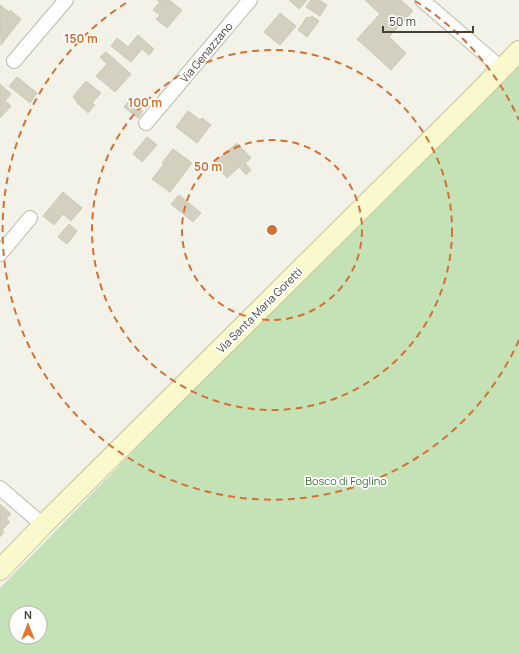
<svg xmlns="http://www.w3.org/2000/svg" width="519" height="653" font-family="Manrope,sans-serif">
	<rect width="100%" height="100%" fill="#f3f2e9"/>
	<path fill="#c4e2b6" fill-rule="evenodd" d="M519 56V653H0V588ZM16 613H40V637H16Z"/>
	<g fill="#d3d0c0" stroke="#cdc9b4">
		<path d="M157 0H169L182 10 167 28 156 19 160 15 153 10 160 2Z"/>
		<path d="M289 0H307L299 9Z"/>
		<path d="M311 0H319L327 5 320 16 306 7Z"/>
		<path d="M365 0H401L413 11 389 37 406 53 391 70 357 39 380 14Z"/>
		<path d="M0 5 9 12 10 10 21 19 1 45Z"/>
		<path d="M280 13 296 26 280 45 264 32Z"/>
		<path d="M312 16 319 21 307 37 298 30 307 17 310 18Z"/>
		<path d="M138 35 154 49 149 55 142 49 131 62 111 46 117 38 128 47Z"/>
		<path d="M106 52 131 74 115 92 96 76 107 64 100 57Z"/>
		<path d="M17 77 37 93 30 103 9 86Z"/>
		<path d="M86 81 101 93 92 103 95 105 88 113 76 102 77 101 73 97Z"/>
		<path d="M0 84 11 94 5 101 11 106 1 117H0Z"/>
		<path d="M128 102 133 106 135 104 143 111 138 118 124 107Z"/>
		<path d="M188 111 200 120 202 118 211 125 197 143 176 127Z"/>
		<path d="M147 137 157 145 142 162 133 154Z"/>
		<path d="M237 143 251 158 245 163 251 170 246 175 239 167 227 178 214 163Z"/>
		<path d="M173 149 192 163 170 192 152 179 164 164 162 163Z"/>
		<path d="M63 192 82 208 71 221 63 214 54 225 43 216Z"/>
		<path d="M179 195 201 213 193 222 171 204Z"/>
		<path d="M69 224 77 231 67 244 58 237Z"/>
		<path d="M0 504 11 514 6 519 10 522 2 530 4 532 0 537Z"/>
	</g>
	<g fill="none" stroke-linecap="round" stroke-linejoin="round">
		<defs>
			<g id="street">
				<path d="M422 0 502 69"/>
				<path d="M14 61 66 0"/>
				<path d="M146 123 250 0"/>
				<path d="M0 254 30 218"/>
				<path d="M0 488 43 525"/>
			</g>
			<path id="secondary" d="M0 570 43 525 468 103 519 51"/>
		</defs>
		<use href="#street" stroke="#bdbbac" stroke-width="16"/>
		<use href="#secondary" stroke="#c7c699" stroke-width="22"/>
		<use href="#street" stroke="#fff" stroke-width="14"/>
		<use href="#secondary" stroke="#f9f9cd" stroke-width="20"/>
	</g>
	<g fill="none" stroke="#d27131" stroke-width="2" stroke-dasharray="7 5">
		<circle cx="272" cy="230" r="90"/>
		<circle cx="272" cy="230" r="180"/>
		<path d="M519 340A270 270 0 1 1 129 1M415 1A270 270 0 0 1 519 120"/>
	</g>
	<g text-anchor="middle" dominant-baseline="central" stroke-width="3.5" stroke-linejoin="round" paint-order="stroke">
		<g font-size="11" fill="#454338" stroke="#fff">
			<text transform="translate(206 52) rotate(-50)">Via Genazzano</text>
			<text transform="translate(259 310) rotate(-45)">Via Santa Maria Goretti</text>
		</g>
		<g font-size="11" fill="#3a7132" stroke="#fff">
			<text x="346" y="480">Bosco di Foglino</text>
		</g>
	</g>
	<circle cx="272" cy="230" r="6" fill="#d27131" stroke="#fff" stroke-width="2"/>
	<g font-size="12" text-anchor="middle" font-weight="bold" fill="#d27131" stroke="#fff" stroke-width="3.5" stroke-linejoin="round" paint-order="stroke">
		<text x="81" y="43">150 m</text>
		<text x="145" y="107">100 m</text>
		<text x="208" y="171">50 m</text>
	</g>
	<g transform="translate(28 625)"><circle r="19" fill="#ffffff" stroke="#b5b4af"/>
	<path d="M0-3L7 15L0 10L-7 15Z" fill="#e27630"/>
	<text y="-6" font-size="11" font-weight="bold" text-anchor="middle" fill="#454338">N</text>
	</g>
	<path d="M383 26v6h90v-6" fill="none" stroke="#454338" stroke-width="2"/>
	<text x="389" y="26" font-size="12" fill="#454338" stroke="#ffffff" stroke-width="3" paint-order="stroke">50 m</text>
</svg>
